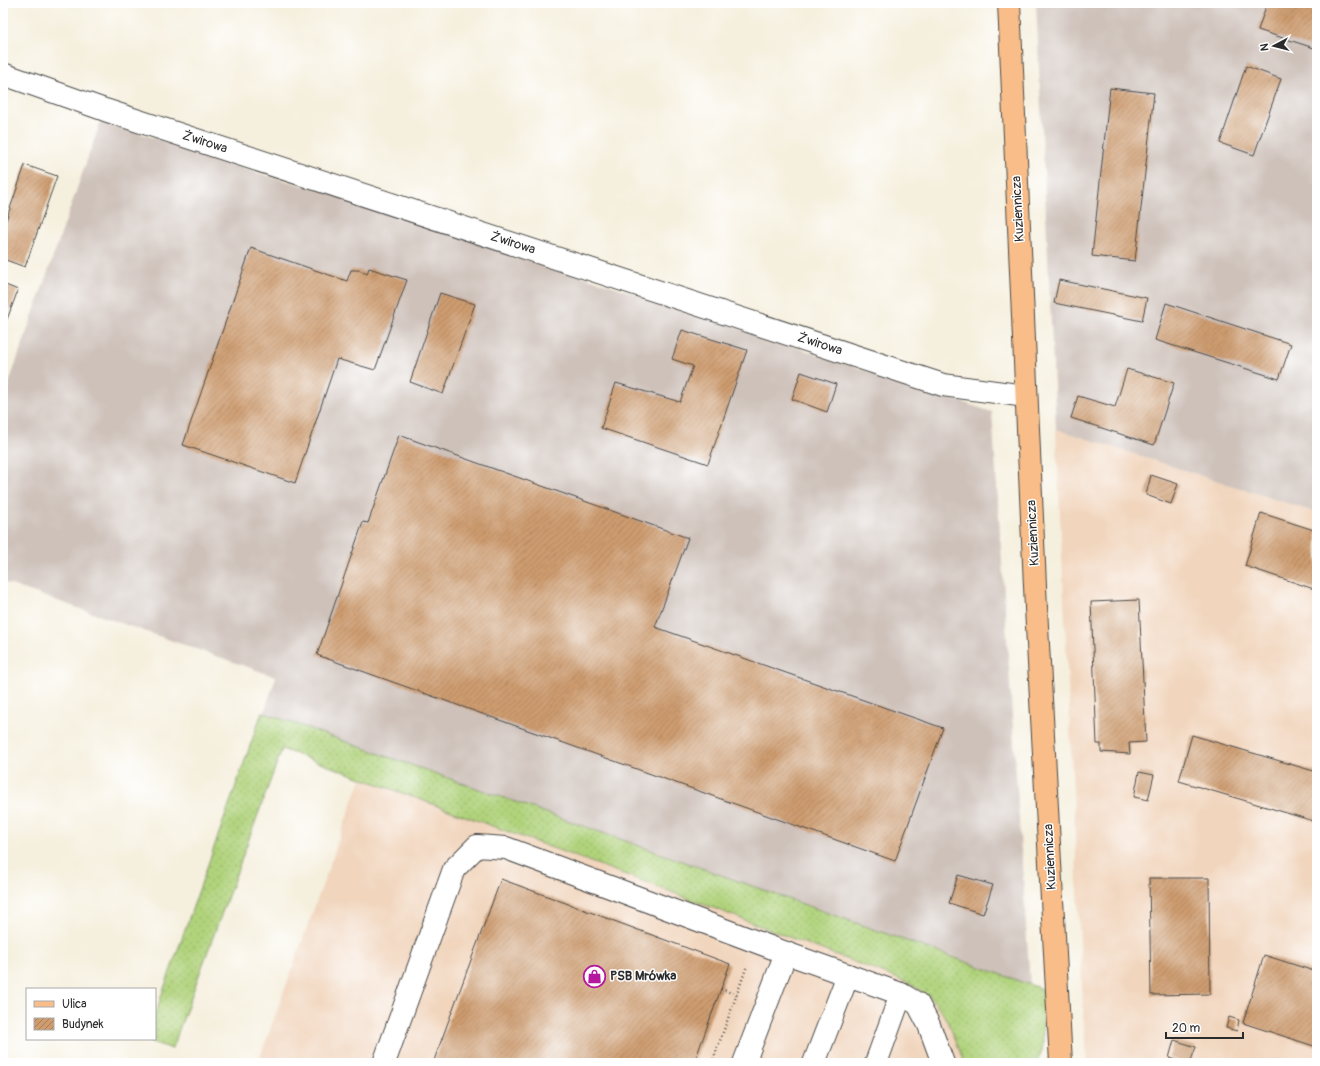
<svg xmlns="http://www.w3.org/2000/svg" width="1320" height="1066" font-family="Pangolin,sans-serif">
	<defs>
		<pattern id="grass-dots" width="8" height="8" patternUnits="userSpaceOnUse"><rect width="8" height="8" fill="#b0d37b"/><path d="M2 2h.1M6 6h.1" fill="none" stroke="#98b56a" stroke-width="1.8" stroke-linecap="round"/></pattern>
		<pattern id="building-hatch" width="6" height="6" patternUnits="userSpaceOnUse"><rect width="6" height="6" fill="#ce9c6f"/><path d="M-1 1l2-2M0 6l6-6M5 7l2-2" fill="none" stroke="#a77f5b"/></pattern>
	</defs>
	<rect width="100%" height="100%" fill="#fff"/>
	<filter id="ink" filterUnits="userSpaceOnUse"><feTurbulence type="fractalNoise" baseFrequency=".025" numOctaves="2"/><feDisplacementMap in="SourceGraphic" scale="8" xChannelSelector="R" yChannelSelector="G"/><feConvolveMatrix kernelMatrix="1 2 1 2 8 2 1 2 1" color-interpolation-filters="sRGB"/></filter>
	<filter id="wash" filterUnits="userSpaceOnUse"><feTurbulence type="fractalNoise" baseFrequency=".012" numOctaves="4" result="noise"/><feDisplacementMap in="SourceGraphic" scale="16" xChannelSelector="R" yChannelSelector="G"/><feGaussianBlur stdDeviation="0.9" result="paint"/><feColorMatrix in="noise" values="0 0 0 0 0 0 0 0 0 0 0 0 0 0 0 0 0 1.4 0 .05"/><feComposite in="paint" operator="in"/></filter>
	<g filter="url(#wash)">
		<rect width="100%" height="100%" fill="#f5efdd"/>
		<g fill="#f1d5bd">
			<path d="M1056 429 1317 513V1063H1087L1084 1026Z"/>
			<path d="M371 751 1030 985 1031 1063H258Z"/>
		</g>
		<g fill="#cec1ba">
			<path d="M1036 3H1317V513L1056 429Z"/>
			<path d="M101 120 255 172 347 198 992 412 1030 985 264 713 276 677 3 582V400Z"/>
		</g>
		<path fill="url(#grass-dots)" stroke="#6e7f53" d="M262 712 1042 989 1043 1044 1042 1051 1036 1063H964C955 1039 946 1009 925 993 919 989 912 986 906 982L648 883 282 749 172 1049 146 1040V1039H155V1014Z"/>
		<g id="blocks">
			<g fill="url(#building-hatch)">
				<path d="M1267 3H1317V49L1258 30Z"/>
				<path d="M1246 66 1281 79 1254 155 1220 143Z"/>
				<path d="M1110 88 1154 93 1135 261 1092 256Z"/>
				<path d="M25 165 57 176 25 267 3 259V229Z"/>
				<path d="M251 248 347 281 351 270H359L367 274 369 268 407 280 375 370 337 359 295 483 183 445Z"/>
				<path d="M1059 280 1147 298 1142 321 1054 303Z"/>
				<path d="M3 284 18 290 3 330Z"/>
				<path d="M440 293 475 304 443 394 410 382Z"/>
				<path d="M1166 303 1291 344 1279 379 1155 340Z"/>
				<path d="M682 330 747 350 708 464 601 428 616 383 680 402 693 366 672 359Z"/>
				<path d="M1127 369 1174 383 1154 445 1071 418 1078 396 1115 407Z"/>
				<path d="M801 372 836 384 827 412 792 399Z"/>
				<path d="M399 435 688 538 655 627 943 728 895 861 317 655 363 522 368 523Z"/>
				<path d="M1151 475 1178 484 1171 504 1146 495Z"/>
				<path d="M1261 513 1317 531V590L1245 566Z"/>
				<path d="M1139 600 1146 742 1129 743 1130 754 1101 752V744H1097L1091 602Z"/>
				<path d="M1192 735 1317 772V822L1179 781Z"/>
				<path d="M1139 772 1154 775 1148 800 1134 797Z"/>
				<path d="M958 875 993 885 983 914 949 903Z"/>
				<path d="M1149 878H1209L1210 994 1151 995Z"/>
				<path d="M501 879 730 964 694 1063H433Z"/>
				<path d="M1264 955 1317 972V1047L1243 1023Z"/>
				<path d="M1229 1017 1239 1020 1237 1031 1226 1028Z"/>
				<path d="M1174 1040 1196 1047 1190 1063H1184L1169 1058Z"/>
			</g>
		</g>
	</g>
	<g filter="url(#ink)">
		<use href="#blocks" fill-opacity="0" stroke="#494846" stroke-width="1"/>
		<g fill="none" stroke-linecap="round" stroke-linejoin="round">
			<defs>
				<g id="minor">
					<path d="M3 74 105 110 943 385 1026 396"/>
					<path d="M384 1063 454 869 477 846 506 848 786 953"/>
					<path d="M744 1063 786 953 901 994 918 1004 929 1025 943 1063"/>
					<path d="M814 1063 848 975"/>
					<path d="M876 1063 901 994"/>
				</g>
				<path id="major" d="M1009 3 1036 608 1061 1063"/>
			</defs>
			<use href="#minor" stroke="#494846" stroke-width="24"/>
			<use href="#major" stroke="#494846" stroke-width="24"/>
			<g stroke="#494846" stroke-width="2.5" stroke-dasharray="1 3" stroke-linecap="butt">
				<path d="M721 989 737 995"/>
				<path d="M712 1063 747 966"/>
			</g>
			<use href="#minor" stroke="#fff" stroke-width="22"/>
			<use href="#major" stroke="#f8bd88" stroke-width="22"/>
		</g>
	</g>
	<defs>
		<symbol id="shop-ring" viewBox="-11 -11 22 22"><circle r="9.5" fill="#fff" stroke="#b5179e" stroke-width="1.5"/><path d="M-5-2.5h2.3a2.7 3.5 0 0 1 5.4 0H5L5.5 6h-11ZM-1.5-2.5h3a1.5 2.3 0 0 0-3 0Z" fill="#b5179e"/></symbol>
	</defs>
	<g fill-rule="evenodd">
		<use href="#shop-ring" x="582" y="964" width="25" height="25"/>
	</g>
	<g text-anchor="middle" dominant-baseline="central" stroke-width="3" stroke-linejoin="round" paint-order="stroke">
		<g font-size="13" fill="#2b2b2b" stroke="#fff">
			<text transform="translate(205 142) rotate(18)">Żwirowa</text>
			<text transform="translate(1018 209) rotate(-93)">Kuziennicza</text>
			<text transform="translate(513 243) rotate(18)">Żwirowa</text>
			<text transform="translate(820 344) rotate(18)">Żwirowa</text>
			<text transform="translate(1033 533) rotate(-93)">Kuziennicza</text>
			<text transform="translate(1050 857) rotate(-93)">Kuziennicza</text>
		</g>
		<g font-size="13" font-weight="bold" fill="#2b2b2b" stroke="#fff" text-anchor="start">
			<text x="610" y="976">PSB Mrówka</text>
		</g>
	</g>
	<rect width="1320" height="1066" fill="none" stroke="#fff" stroke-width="16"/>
	<rect x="26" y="988" width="130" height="52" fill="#ffffff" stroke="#aaaaaa"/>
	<rect x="34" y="1001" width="20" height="6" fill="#f8bd88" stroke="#aaaaaa"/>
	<text x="62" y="1008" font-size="12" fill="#2b2b2b">Ulica</text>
	<rect x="34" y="1018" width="20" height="12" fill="url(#building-hatch)" stroke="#aaaaaa"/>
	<text x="62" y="1028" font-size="12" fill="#2b2b2b">Budynek</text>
	<g transform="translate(1274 46) rotate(263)" stroke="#ffffff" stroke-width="3" paint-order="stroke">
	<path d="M0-3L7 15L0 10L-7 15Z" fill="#2b2b2b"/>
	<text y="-6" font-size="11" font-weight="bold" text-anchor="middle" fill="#2b2b2b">N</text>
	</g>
	<path d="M1166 1032v6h77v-6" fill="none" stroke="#2b2b2b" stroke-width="2"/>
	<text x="1172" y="1032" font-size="12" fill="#2b2b2b" stroke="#ffffff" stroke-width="3" paint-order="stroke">20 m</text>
</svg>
